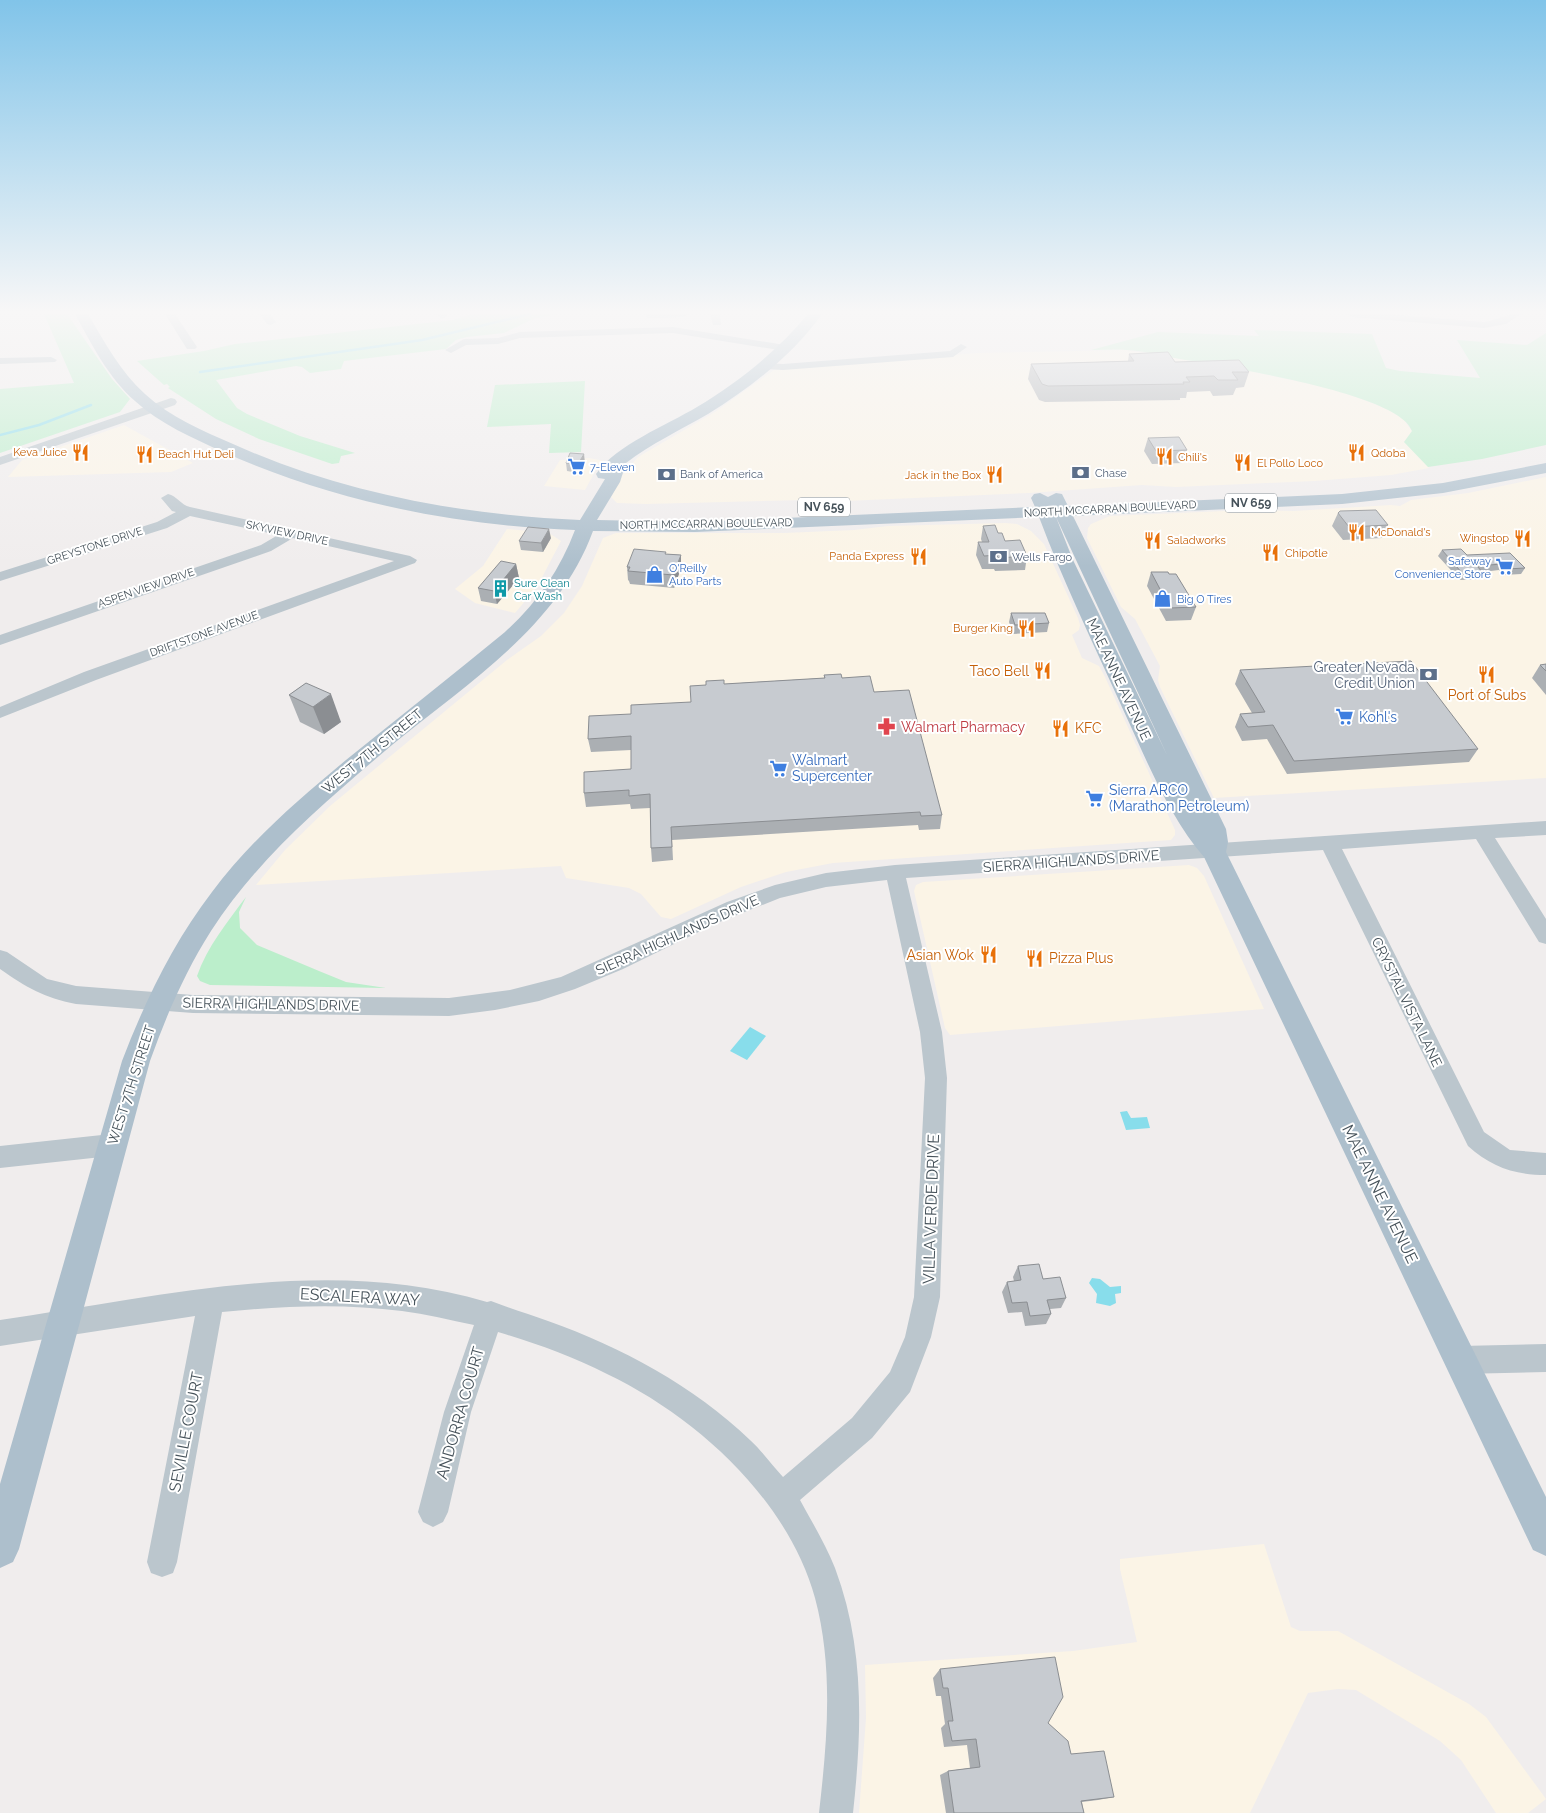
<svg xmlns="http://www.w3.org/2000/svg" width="1546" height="1813" font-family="Raleway,sans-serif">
	<rect width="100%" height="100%" fill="#f0eded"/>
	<g fill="#fbf4e6">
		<path d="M1126 350 1240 369 1329 388 1359 398 1387 409 1403 419 1412 431 1404 442 1429 468 1391 475 1314 481 1176 487 1142 485 1029 493 845 501 804 500 646 504 617 503 611 497 623 474 638 457 715 412 774 370 977 353Z"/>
		<path d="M124 425 193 463 171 472 8 477 22 460Z"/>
		<path d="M589 458 605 461 596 470 585 490 544 486 560 460Z"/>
		<path d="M1546 477V778L1214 798 1160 687 1158 680 1160 666 1135 619 1121 607 1087 538 1088 528 1091 524 1110 516 1247 510 1294 511 1391 505 1400 506 1411 500 1468 493Z"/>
		<path d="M1005 523 1017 524 1031 531 1044 544 1078 618 1080 625 1079 630 1072 635 1082 658 1099 666 1105 677 1175 830V835L1171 840 833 863 786 872 741 887 671 919 661 917 641 894 629 888 566 878 561 866 256 885 285 850 330 806 507 660 541 636 564 613 582 586 603 538 616 533H784L854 530 888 526Z"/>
		<path d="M507 529 549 533 561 541 537 587 515 613 475 603 455 589 483 566Z"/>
		<path d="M1189 865 1197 868 1204 876 1264 1009 950 1035 945 1028 914 891 916 885 923 882Z"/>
		<path d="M1264 1544 1291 1627 1300 1631H1338L1469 1704 1486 1717 1546 1799 1528 1813H1496L1461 1760 1440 1741 1356 1690 1338 1689 1308 1693 1250 1813H859L866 1718 865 1665 1073 1651 1137 1642 1120 1569V1559Z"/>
	</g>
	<g fill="#bbeecb">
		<path d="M44 314H67L112 379 130 399 120 412 0 453V389L74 383Z"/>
		<path d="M472 314H557L533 319 504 333 467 337 456 340 446 349 344 361 341 369 310 373 302 367 296 366 216 380 237 408 247 414 300 436 355 453 341 456 339 463 332 464 259 439 216 419 168 388 170 387 167 384 164 385 137 361 204 351 235 344 453 320Z"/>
		<path d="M1254 330 1372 334 1386 368 1400 371 1480 378 1457 340 1527 345 1546 333V445L1482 459 1428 467 1404 442 1412 431C1400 393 1226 367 1186 360 1166 357 1146 351 1126 350 1115 349 1103 350 1091 350L1158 332 1259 336Z"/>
		<path d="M585 381 581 452 549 453 551 424 487 427 495 385Z"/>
		<path d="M246 897 239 912 240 928 257 945 319 971 346 982 386 988 210 985 200 981 197 976C207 947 228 921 246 897Z"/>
	</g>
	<g fill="#88ddeb">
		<path d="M750 1027 766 1036 747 1060 730 1051Z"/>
		<path d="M1127 1111 1131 1118 1147 1117 1150 1128 1126 1130 1120 1112Z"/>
		<path d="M1092 1278 1100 1279 1110 1287 1121 1286V1293L1115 1294 1116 1303 1110 1306 1096 1303 1097 1294 1089 1283Z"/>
	</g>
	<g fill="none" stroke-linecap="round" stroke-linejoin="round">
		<g stroke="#88ddeb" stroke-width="2.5">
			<path d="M200 372 422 340 530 314"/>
			<path d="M0 435 39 425 91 405"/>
		</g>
		<g fill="#bbc6cd" fill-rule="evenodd">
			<path d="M165 314H175L197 347 195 349H187Z"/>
			<path d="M260 314H270L276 322 271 325 267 324Z"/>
			<path d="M436 314H446L447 316 442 319Z"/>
			<path d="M646 314H688L683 317 650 318 646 317Z"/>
			<path d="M710 314H720L721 325H713Z"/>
			<path d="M1347 314H1387L1484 322C1497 320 1508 313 1521 314L1506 324 1484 328 1352 317Z"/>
			<path d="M673 327 785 345 791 348 785 351 673 333 520 338 498 344 466 345 451 353 445 350 464 339 498 338 520 332Z"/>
			<path d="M961 344 967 347 953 357 783 370 765 369 759 366 765 363 783 364 950 351Z"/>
			<path d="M51 357 57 360 55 362 0 364V358Z"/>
			<path d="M171 398 175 399 177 402 175 405 0 465V457Z"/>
			<path d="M168 494C177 496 181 505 190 507L410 556 417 560 415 563 96 680 0 718V707L84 672 394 561 293 538 271 551 0 645V635L261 545 278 535 190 516 167 528 0 581V572L157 522 176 512 172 511 161 498Z"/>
			<path d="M1546 821V835L1495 838 1546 919V944L1539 942 1476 839 1342 849 1484 1132 1510 1150 1546 1153V1175C1515 1175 1491 1167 1468 1146L1323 850 906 878 942 1032 947 1078 940 1297 931 1337 910 1392 872 1438 800 1500C812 1522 826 1545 835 1568 865 1648 862 1730 853 1813H819C827 1742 834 1669 815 1598 788 1500 697 1417 607 1374 572 1356 535 1343 498 1332L471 1412 448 1512 443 1522 433 1527 423 1522 418 1512 444 1412 474 1325C450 1320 426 1314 402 1311 342 1303 282 1306 222 1312L177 1562 173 1573 162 1577 151 1573 147 1562 195 1316 0 1346V1320C160 1297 327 1254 487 1302L491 1301C509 1308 529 1314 548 1321 621 1347 694 1386 750 1440 762 1451 772 1465 783 1477L852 1418 890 1372 905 1337 914 1297 925 1078 920 1032 887 880 826 887 780 898 717 923 623 969 575 989 539 1001 495 1010 449 1016 193 1013 76 1004C44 998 26 987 0 969V950L7 952 47 979 76 986 193 995 449 998 510 990 561 977 727 902 775 885 826 873 895 865Z"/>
			<path d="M111 1134 119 1137 123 1145 119 1153 111 1156 0 1168V1146Z"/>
			<path d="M1546 1344V1372L1461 1374 1451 1370 1447 1360 1451 1350 1461 1346Z"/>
		</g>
		<path fill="#adbfcc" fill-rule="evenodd" d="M75 314H88C105 343 120 371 145 394 170 417 203 431 233 444 342 493 461 515 580 520L605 479 598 478 596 474C616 445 667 425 697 407 739 382 777 351 808 314H822C793 355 750 388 708 414 680 430 651 444 626 463L620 482 597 520 695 522 1035 507 1031 498 1034 494 1040 493 1048 497 1056 493 1062 494 1068 506 1342 494 1443 483 1546 463V473L1443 493 1342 504 1073 516 1226 829 1228 842 1226 852 1546 1497V1556L1533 1550 1204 857C1168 816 1144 754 1121 705 1093 643 1063 581 1039 517L695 532 593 531C558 627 467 683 392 745 326 801 258 858 211 931 185 972 166 1016 150 1061L19 1549 13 1562 0 1568V1484L122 1061C145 1001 173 943 212 892 250 841 298 800 346 760 399 717 453 675 505 632 537 603 560 570 575 530 455 526 333 501 223 452 193 438 160 424 135 401 108 377 92 345 75 314ZM1056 517 1167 755 1073 560Z"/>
	</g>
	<g fill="#abafb3">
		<path d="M1129 354 1175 362 1249 372 1244 387 1236 388 1233 395 1213 396 1210 391 1187 392 1186 398H1180V400L1045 402 1039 400 1028 379 1031 364 1128 361Z"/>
		<path d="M1148 438 1187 450 1183 463 1152 464 1144 451Z"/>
		<path d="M566 463H585L579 473 567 471Z"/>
		<path d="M1338 513 1388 525 1382 538 1343 540 1332 526Z"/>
		<path d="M983 526 998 533 1005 541 1027 556 1025 570 995 571 994 569H982L976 555 978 542H982L981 539Z"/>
		<path d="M551 538 543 552 521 550 519 541Z"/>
		<path d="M1442 550 1467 555 1525 568 1521 574 1504 575 1499 570 1482 572 1483 573 1480 579 1460 580 1438 556Z"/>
		<path d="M666 554 681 555V568L674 588 630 584 629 581 628 580 627 567Z"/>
		<path d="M516 564 519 578 497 604 481 601 478 588Z"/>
		<path d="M1151 572 1169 574 1196 607 1191 620 1166 621 1147 586Z"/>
		<path d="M1011 613 1049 623 1047 632 1013 634 1009 622Z"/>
		<path d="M1546 664V695L1532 678 1540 665Z"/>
		<path d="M1240 670 1478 749 1469 762 1287 774 1267 739 1242 741 1235 727 1240 714 1252 713 1235 684Z"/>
		<path d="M824 675 842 678 874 692 942 815 940 829 919 830 918 825 672 840 673 860 652 862 651 848 650 808 631 809 630 804 586 807 584 793 631 769V750L591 752 588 739 631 714 691 702 724 684 824 678Z"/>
		<path d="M306 683 341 722 324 734 300 722 289 695Z"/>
		<path d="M1018 1266 1043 1279 1066 1298 1061 1308 1050 1309 1051 1314 1046 1324 1025 1326 1022 1312 1008 1313 1002 1292 1007 1282 1014 1281 1013 1277Z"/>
		<path d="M940 1669 1048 1723 1071 1754 1114 1797 1098 1800 1082 1802 1084 1813H946L940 1775 948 1771 970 1768 967 1745 944 1747 941 1728 945 1724 941 1696H936L933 1678Z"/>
	</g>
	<g fill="#8b8e92">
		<path d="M584 454 585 463 579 473 578 464Z"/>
		<path d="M549 529 551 538 543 552 541 543Z"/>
		<path d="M681 555V568L674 588 673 575Z"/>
		<path d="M516 564 519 578 497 604 494 591Z"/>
		<path d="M331 694 341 722 324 734 313 707Z"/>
	</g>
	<g fill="#c7cbd0" stroke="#8b8e92">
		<path d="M1168 352 1175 362 1239 360 1249 372H1232L1238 380H1218L1214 376 1186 377 1190 382H1183L1184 384 1048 386 1042 384 1031 364 1134 361 1129 354Z"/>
		<path d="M1179 437 1187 450 1156 451 1148 438Z"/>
		<path d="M570 453 584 454 578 464 566 463Z"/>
		<path d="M1376 510 1388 525 1349 527 1338 513 1340 511Z"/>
		<path d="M995 525 998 533H1002L1005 541 1020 540 1027 556 998 558 997 555 984 556 978 542H989L983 526Z"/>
		<path d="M528 527 549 529 541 543 519 541Z"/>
		<path d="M634 549 666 552 665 554 681 555 673 575 628 571 630 567H627Z"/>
		<path d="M1461 549 1467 555 1510 553 1525 568 1507 569 1502 564 1477 566 1483 573 1463 574 1442 550Z"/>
		<path d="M501 561 516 564 494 591 478 588Z"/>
		<path d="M1151 572H1168L1169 574H1176L1196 607 1170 608Z"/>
		<path d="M1011 613H1045L1049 623 1015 625Z"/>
		<path d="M1411 661 1478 749 1294 761 1273 725 1248 727 1240 714 1265 712 1240 670Z"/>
		<path d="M1546 664V671L1540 665Z"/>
		<path d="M841 674 842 678 870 676 874 692 909 690 942 815 921 816 920 812 671 827 672 847 651 848 650 794 629 796V790L584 793V772L631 769V736L588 739 589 716 631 714V705L691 702 690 686 706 685V681L724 680V684L825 678 824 675Z"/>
		<path d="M306 683 331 694 313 707 289 695Z"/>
		<path d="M1039 1264 1043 1279 1060 1277 1066 1298 1047 1300 1051 1314 1030 1316 1027 1302 1012 1303 1007 1282 1021 1280 1018 1266Z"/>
		<path d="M1055 1657 1063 1697 1048 1723 1068 1741 1071 1754 1104 1751 1114 1797 1081 1801 1084 1813H954L948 1771 980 1767 976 1739 952 1741 948 1721H953L948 1688H943L940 1669Z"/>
	</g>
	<linearGradient id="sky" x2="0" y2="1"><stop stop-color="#81c4e9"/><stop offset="0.55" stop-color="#f8f7f7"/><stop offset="1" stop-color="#f8f7f7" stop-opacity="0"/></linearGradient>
	<rect width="1546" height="567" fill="url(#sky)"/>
	<defs>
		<symbol id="restaurant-bare" viewBox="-9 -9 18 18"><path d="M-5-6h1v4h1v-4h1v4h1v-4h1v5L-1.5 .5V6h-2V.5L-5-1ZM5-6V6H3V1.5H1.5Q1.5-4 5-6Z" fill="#e8710a" stroke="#fff" stroke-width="2.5" paint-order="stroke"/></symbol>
		<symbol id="supermarket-bare" viewBox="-9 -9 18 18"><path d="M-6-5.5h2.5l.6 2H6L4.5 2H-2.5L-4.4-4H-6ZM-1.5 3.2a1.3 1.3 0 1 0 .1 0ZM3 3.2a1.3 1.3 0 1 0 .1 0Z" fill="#3f7fe0" stroke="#fff" stroke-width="2.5" paint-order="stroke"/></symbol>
		<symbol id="bank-bare" viewBox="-9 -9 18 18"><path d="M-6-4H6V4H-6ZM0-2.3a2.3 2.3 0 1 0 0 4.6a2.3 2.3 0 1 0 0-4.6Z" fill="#5c6f8a" stroke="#fff" stroke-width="2.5" paint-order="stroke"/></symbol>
		<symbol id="shop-bare" viewBox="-9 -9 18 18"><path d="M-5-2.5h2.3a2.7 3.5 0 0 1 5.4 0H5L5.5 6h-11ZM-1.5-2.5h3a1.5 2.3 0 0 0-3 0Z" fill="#3f7fe0" stroke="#fff" stroke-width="2.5" paint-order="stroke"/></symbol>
		<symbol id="building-bare" viewBox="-9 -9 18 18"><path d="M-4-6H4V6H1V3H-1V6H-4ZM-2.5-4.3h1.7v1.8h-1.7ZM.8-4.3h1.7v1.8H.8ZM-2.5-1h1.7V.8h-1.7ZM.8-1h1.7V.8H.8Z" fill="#0f9aa8" stroke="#fff" stroke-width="2.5" paint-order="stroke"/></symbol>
		<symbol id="pharmacy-bare" viewBox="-9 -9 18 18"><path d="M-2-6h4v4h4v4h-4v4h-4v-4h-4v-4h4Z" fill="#e0444e" stroke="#fff" stroke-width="2.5" paint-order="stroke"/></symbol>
	</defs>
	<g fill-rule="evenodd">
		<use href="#restaurant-bare" x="68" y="440" width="25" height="25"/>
		<use href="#restaurant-bare" x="1344" y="440" width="25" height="25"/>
		<use href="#restaurant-bare" x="132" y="442" width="25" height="25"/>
		<use href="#restaurant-bare" x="1152" y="444" width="25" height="25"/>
		<use href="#restaurant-bare" x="1230" y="450" width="25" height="25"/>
		<use href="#supermarket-bare" x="564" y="454" width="25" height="25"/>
		<use href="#bank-bare" x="1068" y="460" width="25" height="25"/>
		<use href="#bank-bare" x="654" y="462" width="25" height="25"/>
		<use href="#restaurant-bare" x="982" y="462" width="25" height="25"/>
		<use href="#restaurant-bare" x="1344" y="520" width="25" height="25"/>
		<use href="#restaurant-bare" x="1510" y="526" width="25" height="25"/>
		<use href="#restaurant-bare" x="1140" y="528" width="25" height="25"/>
		<use href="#restaurant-bare" x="1258" y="540" width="25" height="25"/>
		<use href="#restaurant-bare" x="906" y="544" width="25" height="25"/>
		<use href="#bank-bare" x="986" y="544" width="25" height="25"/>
		<use href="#supermarket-bare" x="1492" y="554" width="25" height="25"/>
		<use href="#shop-bare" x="642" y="562" width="25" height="25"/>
		<use href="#building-bare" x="488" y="576" width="25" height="25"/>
		<use href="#shop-bare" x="1150" y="586" width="25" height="25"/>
		<use href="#restaurant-bare" x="1014" y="616" width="25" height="25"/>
		<use href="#restaurant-bare" x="1030" y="658" width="25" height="25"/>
		<use href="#bank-bare" x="1416" y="662" width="25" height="25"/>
		<use href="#restaurant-bare" x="1474" y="662" width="25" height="25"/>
		<use href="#supermarket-bare" x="1332" y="704" width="25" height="25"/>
		<use href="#pharmacy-bare" x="874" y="714" width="25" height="25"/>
		<use href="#restaurant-bare" x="1048" y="716" width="25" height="25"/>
		<use href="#supermarket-bare" x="766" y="756" width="25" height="25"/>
		<use href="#supermarket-bare" x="1082" y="786" width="25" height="25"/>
		<use href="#restaurant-bare" x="976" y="942" width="25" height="25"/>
		<use href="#restaurant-bare" x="1022" y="946" width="25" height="25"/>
	</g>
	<g text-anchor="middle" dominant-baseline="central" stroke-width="4" stroke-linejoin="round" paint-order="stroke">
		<g font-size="11" fill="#c56008" stroke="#fff" text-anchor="start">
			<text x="67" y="452" text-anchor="end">Keva Juice</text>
			<text x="1371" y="453">Qdoba</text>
			<text x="158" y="454">Beach Hut Deli</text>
			<text x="1178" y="457">Chili's</text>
			<text x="1257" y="463">El Pollo Loco</text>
			<text x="981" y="475" text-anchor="end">Jack in the Box</text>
			<text x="1371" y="532">McDonald's</text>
			<text x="1509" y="538" text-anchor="end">Wingstop</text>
			<text x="1167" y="540">Saladworks</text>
			<text x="1285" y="553">Chipotle</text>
			<text x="904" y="556" text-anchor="end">Panda Express</text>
			<text x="1013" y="628" text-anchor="end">Burger King</text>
		</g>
		<g font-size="11" fill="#366cbe" stroke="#fff" text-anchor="start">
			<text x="590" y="467">7-Eleven</text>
			<text x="1491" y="561" text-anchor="end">Safeway<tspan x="1491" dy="13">Convenience Store</tspan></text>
			<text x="669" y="568">O'Reilly<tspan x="669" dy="13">Auto Parts</tspan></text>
			<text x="1177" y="599">Big O Tires</text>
		</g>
		<g font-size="11" fill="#4e5e75" stroke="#fff" text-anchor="start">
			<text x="1095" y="473">Chase</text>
			<text x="680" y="474">Bank of America</text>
			<text x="1012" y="557">Wells Fargo</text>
		</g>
		<g font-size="11" fill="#46525a" stroke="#fff">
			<text transform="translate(1110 509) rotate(-3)">NORTH MCCARRAN BOULEVARD</text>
			<text transform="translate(706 524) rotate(-1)">NORTH MCCARRAN BOULEVARD</text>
			<text transform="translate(287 533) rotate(12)">SKYVIEW DRIVE</text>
			<text transform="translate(95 546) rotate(-18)">GREYSTONE DRIVE</text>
			<text transform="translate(146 588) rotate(-19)">ASPEN VIEW DRIVE</text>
			<text transform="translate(204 634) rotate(-20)">DRIFTSTONE AVENUE</text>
		</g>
		<g font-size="11" fill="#0d838f" stroke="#fff" text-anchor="start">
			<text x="514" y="583">Sure Clean<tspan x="514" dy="13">Car Wash</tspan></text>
		</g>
		<g fill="#fff" stroke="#7e868c" stroke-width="1">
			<rect x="1225" y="493.5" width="52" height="19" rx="4"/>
			<rect x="798" y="497.5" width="52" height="19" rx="4"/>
		</g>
		<g font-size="12" font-weight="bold" fill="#46525a">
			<text x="1251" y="503">NV 659</text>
			<text x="824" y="507">NV 659</text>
		</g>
		<g font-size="14" fill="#4e5e75" stroke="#fff" text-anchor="end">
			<text x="1415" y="667">Greater Nevada<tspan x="1415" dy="16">Credit Union</tspan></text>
		</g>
		<g font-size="14" fill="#c56008" stroke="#fff" text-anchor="end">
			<text x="1029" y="671">Taco Bell</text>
			<text x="1487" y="695" text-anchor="middle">Port of Subs</text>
			<text x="1075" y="728" text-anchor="start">KFC</text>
			<text x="974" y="955">Asian Wok</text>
			<text x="1049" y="958" text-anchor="start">Pizza Plus</text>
		</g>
		<g font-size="14" fill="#46525a" stroke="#fff">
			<text transform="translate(1119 679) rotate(65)">MAE ANNE AVENUE</text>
			<text transform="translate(372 751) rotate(-39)">WEST 7TH STREET</text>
			<text transform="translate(1071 861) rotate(-4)">SIERRA HIGHLANDS DRIVE</text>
			<text transform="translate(677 935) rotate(-24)">SIERRA HIGHLANDS DRIVE</text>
			<text transform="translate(1407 1002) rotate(64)">CRYSTAL VISTA LANE</text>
			<text transform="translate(271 1004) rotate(1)">SIERRA HIGHLANDS DRIVE</text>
			<text transform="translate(131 1085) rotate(-72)">WEST 7TH STREET</text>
		</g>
		<g font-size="14" fill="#366cbe" stroke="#fff" text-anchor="start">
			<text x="1359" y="717">Kohl's</text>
			<text x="792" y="760">Walmart<tspan x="792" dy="16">Supercenter</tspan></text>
			<text x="1109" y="790">Sierra ARCO<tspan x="1109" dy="16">(Marathon Petroleum)</tspan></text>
		</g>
		<g font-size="14" fill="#be3a42" stroke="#fff" text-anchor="start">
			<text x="901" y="727">Walmart Pharmacy</text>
		</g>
		<g font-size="16" fill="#46525a" stroke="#fff">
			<text transform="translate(1380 1194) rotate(64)">MAE ANNE AVENUE</text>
			<text transform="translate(931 1209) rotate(-88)">VILLA VERDE DRIVE</text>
			<text transform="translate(360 1297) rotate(3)">ESCALERA WAY</text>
			<text transform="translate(460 1413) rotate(-74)">ANDORRA COURT</text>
			<text transform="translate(186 1432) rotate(-79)">SEVILLE COURT</text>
		</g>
	</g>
</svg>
